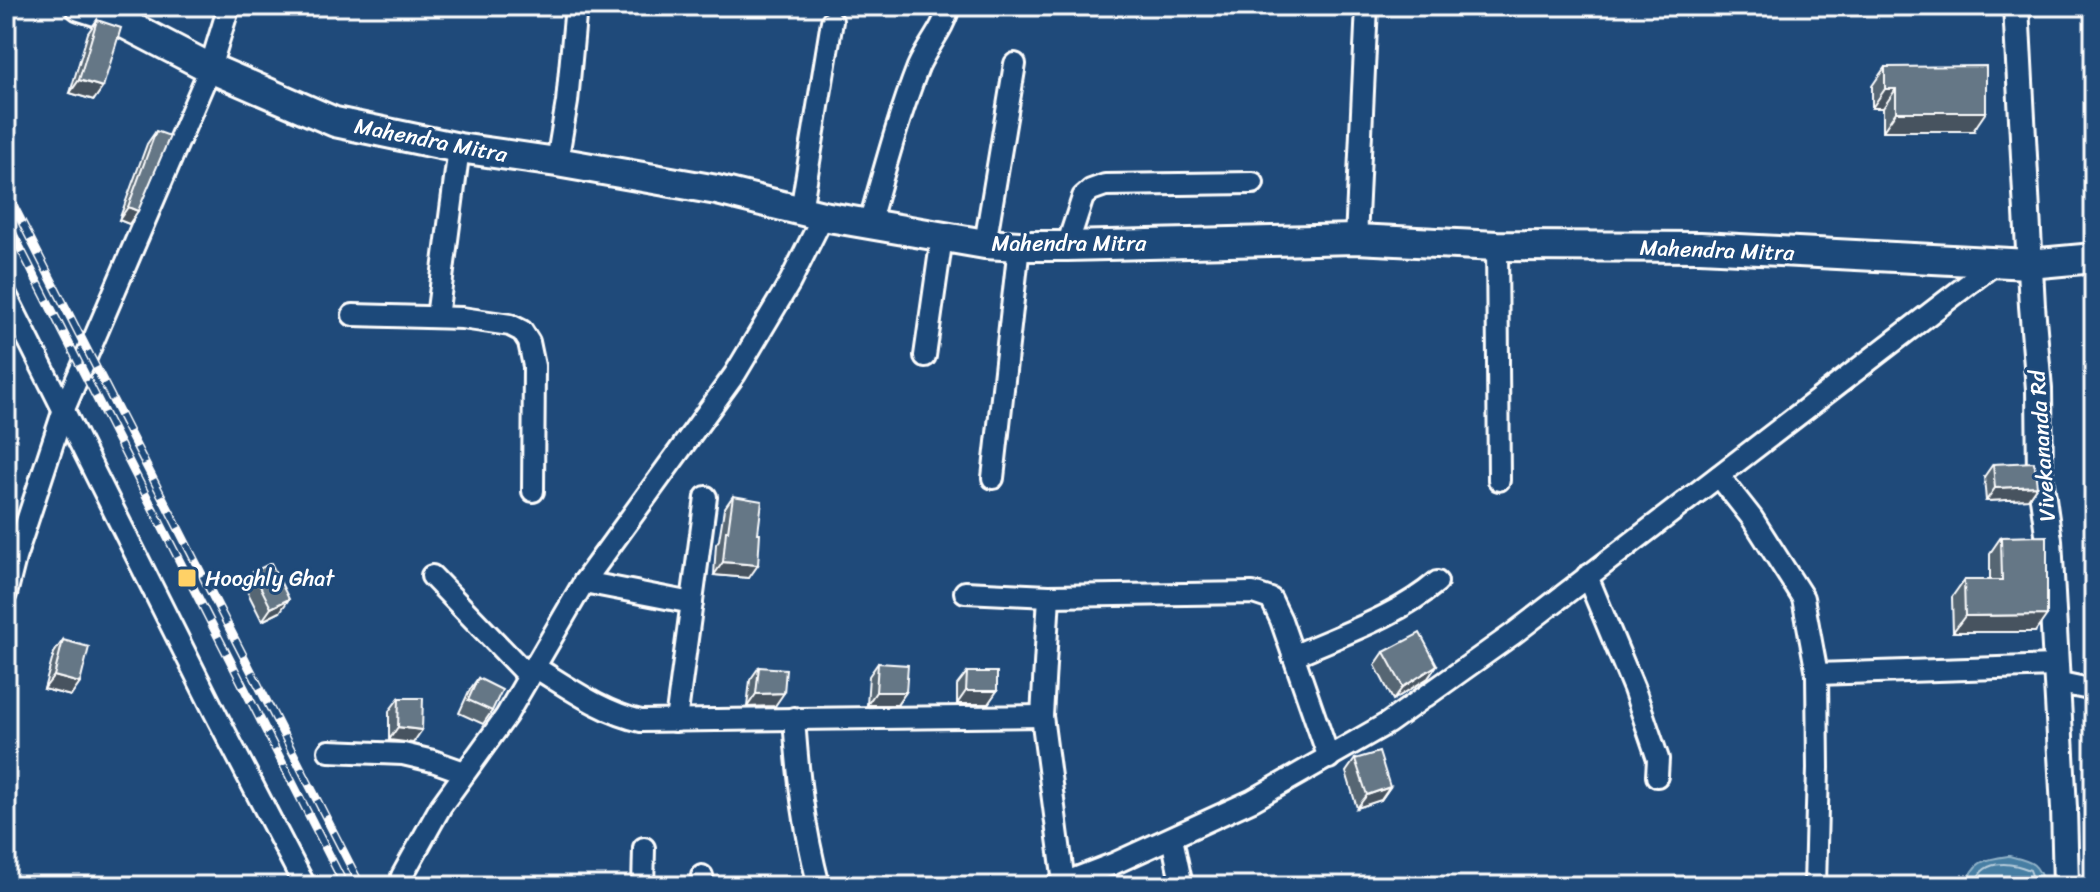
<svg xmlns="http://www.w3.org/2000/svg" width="2100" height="892" font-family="Sriracha,sans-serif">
	<rect width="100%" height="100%" fill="#1f4a7a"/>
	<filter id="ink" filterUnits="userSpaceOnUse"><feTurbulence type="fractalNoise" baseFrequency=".0125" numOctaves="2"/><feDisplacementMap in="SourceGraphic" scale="16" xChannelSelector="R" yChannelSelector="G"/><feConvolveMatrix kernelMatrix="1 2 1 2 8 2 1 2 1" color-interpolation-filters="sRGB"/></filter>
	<g filter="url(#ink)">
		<path fill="#477ea3" stroke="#91b2c8" stroke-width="2" d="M2009 856C2033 862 2037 862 2045 886H1967C1970 861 1987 859 2009 856Z"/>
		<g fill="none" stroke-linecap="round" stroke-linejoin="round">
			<path stroke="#b5cbda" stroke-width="2" d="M1975 886C1980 859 2009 861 2030 870L2036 886"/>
			<defs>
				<g id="minor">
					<path d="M557 162 567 102 576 6"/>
					<path d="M801 211 832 21"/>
					<path d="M869 224C884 172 898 118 918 67 927 46 944 29 949 6"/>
					<path d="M1356 239 1367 6"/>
					<path d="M985 244 1015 64"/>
					<path d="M1067 246 1083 197 1091 190 1105 185 1253 183"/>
					<path d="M1497 246 1499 480"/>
					<path d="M6 295 215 713 305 886"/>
					<path d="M353 315 462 318 510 325 522 331 529 342 534 366 533 491"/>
					<path d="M437 317 459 148"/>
					<path d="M925 356 942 237"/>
					<path d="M1719 476 1752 518 1803 598 1817 674 1818 768 1815 886"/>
					<path d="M993 478 1019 246"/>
					<path d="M432 576 528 676"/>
					<path d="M1587 576 1634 689 1658 759 1657 776"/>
					<path d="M584 582 692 603"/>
					<path d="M965 592 1049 596 1253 593 1271 599 1281 620 1329 758"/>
					<path d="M6 594 15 558 64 409 210 68 229 6"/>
					<path d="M1049 596 1042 716 1064 883"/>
					<path d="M1293 656C1342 634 1396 617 1437 582"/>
					<path d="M533 666C568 687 601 712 641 721L1042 716"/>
					<path d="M1817 674 2055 666"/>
					<path d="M2056 682 2094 690"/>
					<path d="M794 718C798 778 804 828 819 886"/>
					<path d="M676 721 706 497"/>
					<path d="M329 751 403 754 433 761 464 772"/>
					<path d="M1172 838 1182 886"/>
					<path d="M402 876 441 806 506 716 584 582 735 374 790 282 823 216"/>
					<path d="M702 876 704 886"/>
					<path d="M643 886 644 848"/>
					<path d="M1056 886 1113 864 1253 800 1388 723 1513 634 1997 262"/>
				</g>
				<path id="tertiary" d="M2016 6 2032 306 2039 389 2040 477 2049 540 2064 808 2066 886"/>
				<path id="secondary" d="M80 6 108 15 210 68 335 122 459 148 557 162 717 190 823 216 985 244 1019 246H1067L1356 239 1497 246 1700 247 2029 264 2094 258"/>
			</defs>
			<use href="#minor" stroke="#fff" stroke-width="26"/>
			<use href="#tertiary" stroke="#fff" stroke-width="30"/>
			<use href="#secondary" stroke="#fff" stroke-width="34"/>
			<use href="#minor" stroke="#1f4a7a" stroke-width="20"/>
			<use href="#tertiary" stroke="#1f4a7a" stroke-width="24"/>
			<use href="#secondary" stroke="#1f4a7a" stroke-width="28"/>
			<defs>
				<g id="rail">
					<path d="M6 191 361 886"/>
					<path d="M6 220 345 886"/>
				</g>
			</defs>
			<use href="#rail" stroke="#fff" stroke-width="9"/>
			<use href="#rail" stroke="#1f4a7a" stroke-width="6" stroke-dasharray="18" stroke-linecap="butt"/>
		</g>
		<g fill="#576673" stroke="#fff" stroke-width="2">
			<path d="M97 20 94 100 70 93 88 33Z"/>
			<path d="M1885 67 1973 131H1883V108H1872V86Z"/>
			<path d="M156 131 129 224 119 220 147 144Z"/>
			<path d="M1993 464 2037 486 2028 499 1986 501 1984 477Z"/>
			<path d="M733 496 758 533 749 578 714 575 716 544 719 540 724 509Z"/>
			<path d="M2001 537 2035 632H1953L1952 597 1964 580H1990V553Z"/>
			<path d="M253 572 280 612 262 621 244 585Z"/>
			<path d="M63 640 71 696 44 689 54 653Z"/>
			<path d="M1384 652 1437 665 1428 678 1393 700 1375 665Z"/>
			<path d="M878 663 906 692 897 705H867L869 676Z"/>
			<path d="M759 667 775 706 747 707 750 680Z"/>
			<path d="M967 672 988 704H957V685Z"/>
			<path d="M478 678 492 711 483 724 459 713 469 691Z"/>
			<path d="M399 698 413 743 389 740V711Z"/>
			<path d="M1355 759 1390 787 1381 800 1357 808 1346 772Z"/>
		</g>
		<g fill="#47535e" stroke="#fff" stroke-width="2">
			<path d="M79 80 103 87 94 100 70 93Z"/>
			<path d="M1885 89H1896L1883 108H1872Z"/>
			<path d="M1896 112H1986L1973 131H1883Z"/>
			<path d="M128 207 138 211 129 224 119 220Z"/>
			<path d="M2037 486 2028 499 1986 501 1995 488Z"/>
			<path d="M723 562 758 565 749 578 714 575Z"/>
			<path d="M289 599 280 612 262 621 271 608Z"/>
			<path d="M2047 615 2035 632H1953L1965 616Z"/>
			<path d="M1437 665 1428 678 1393 700 1403 687Z"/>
			<path d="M54 676 80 683 71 696 44 689Z"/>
			<path d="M966 691H997L988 704H957Z"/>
			<path d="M876 692H906L897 705H867Z"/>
			<path d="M784 693 775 706 747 707 756 694Z"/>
			<path d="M398 727 422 730 413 743 389 740Z"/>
			<path d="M1390 787 1381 800 1357 808 1367 795Z"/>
		</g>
		<g fill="#657786" stroke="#fff" stroke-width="2">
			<path d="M97 20 121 28 103 87 79 80Z"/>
			<path d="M1986 66V112H1896V89H1885V67Z"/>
			<path d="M156 131 170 136 138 211 128 207Z"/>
			<path d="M2034 462 2037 486 1995 488 1993 464Z"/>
			<path d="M733 496 762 501 758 533H760L758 565 723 562 726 531H728Z"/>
			<path d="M2047 536V615L1965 616 1964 580H2002L2001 537Z"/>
			<path d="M271 563 289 599 271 608 253 572Z"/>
			<path d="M1420 633 1437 665 1403 687 1384 652Z"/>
			<path d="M63 640 89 647 80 683 54 676Z"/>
			<path d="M878 663 908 665 906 692H876Z"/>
			<path d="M759 667 786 669 784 693 756 694Z"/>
			<path d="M967 672H997V691H966Z"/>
			<path d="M478 678 502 690 492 711 468 700Z"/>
			<path d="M399 698H423L422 730 398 727Z"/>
			<path d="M1379 752 1390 787 1367 795 1355 759Z"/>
			<path d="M1117 881 1118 886H1090Z"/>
		</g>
	</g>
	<rect fill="#ffd166" stroke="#1f4a7a" stroke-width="3" x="177" y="568" width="20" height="20" rx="4"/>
	<g text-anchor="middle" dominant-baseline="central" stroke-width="6" stroke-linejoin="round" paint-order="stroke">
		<g font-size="22" fill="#fff" stroke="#1f4a7a">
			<text transform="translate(431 140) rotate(11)">Mahendra Mitra</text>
			<text x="1069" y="243">Mahendra Mitra</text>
			<text transform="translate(1717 250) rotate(2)">Mahendra Mitra</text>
			<text transform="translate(2042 446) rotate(-94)">Vivekananda Rd</text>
		</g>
		<g font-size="22" fill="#fff" stroke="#1f4a7a" text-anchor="start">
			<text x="205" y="578">Hooghly Ghat</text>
		</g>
	</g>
	<rect width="2100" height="892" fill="none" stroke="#1f4a7a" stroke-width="32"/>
	<rect x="16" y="16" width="2068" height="860" fill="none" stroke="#fff" stroke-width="3" filter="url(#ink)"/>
</svg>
